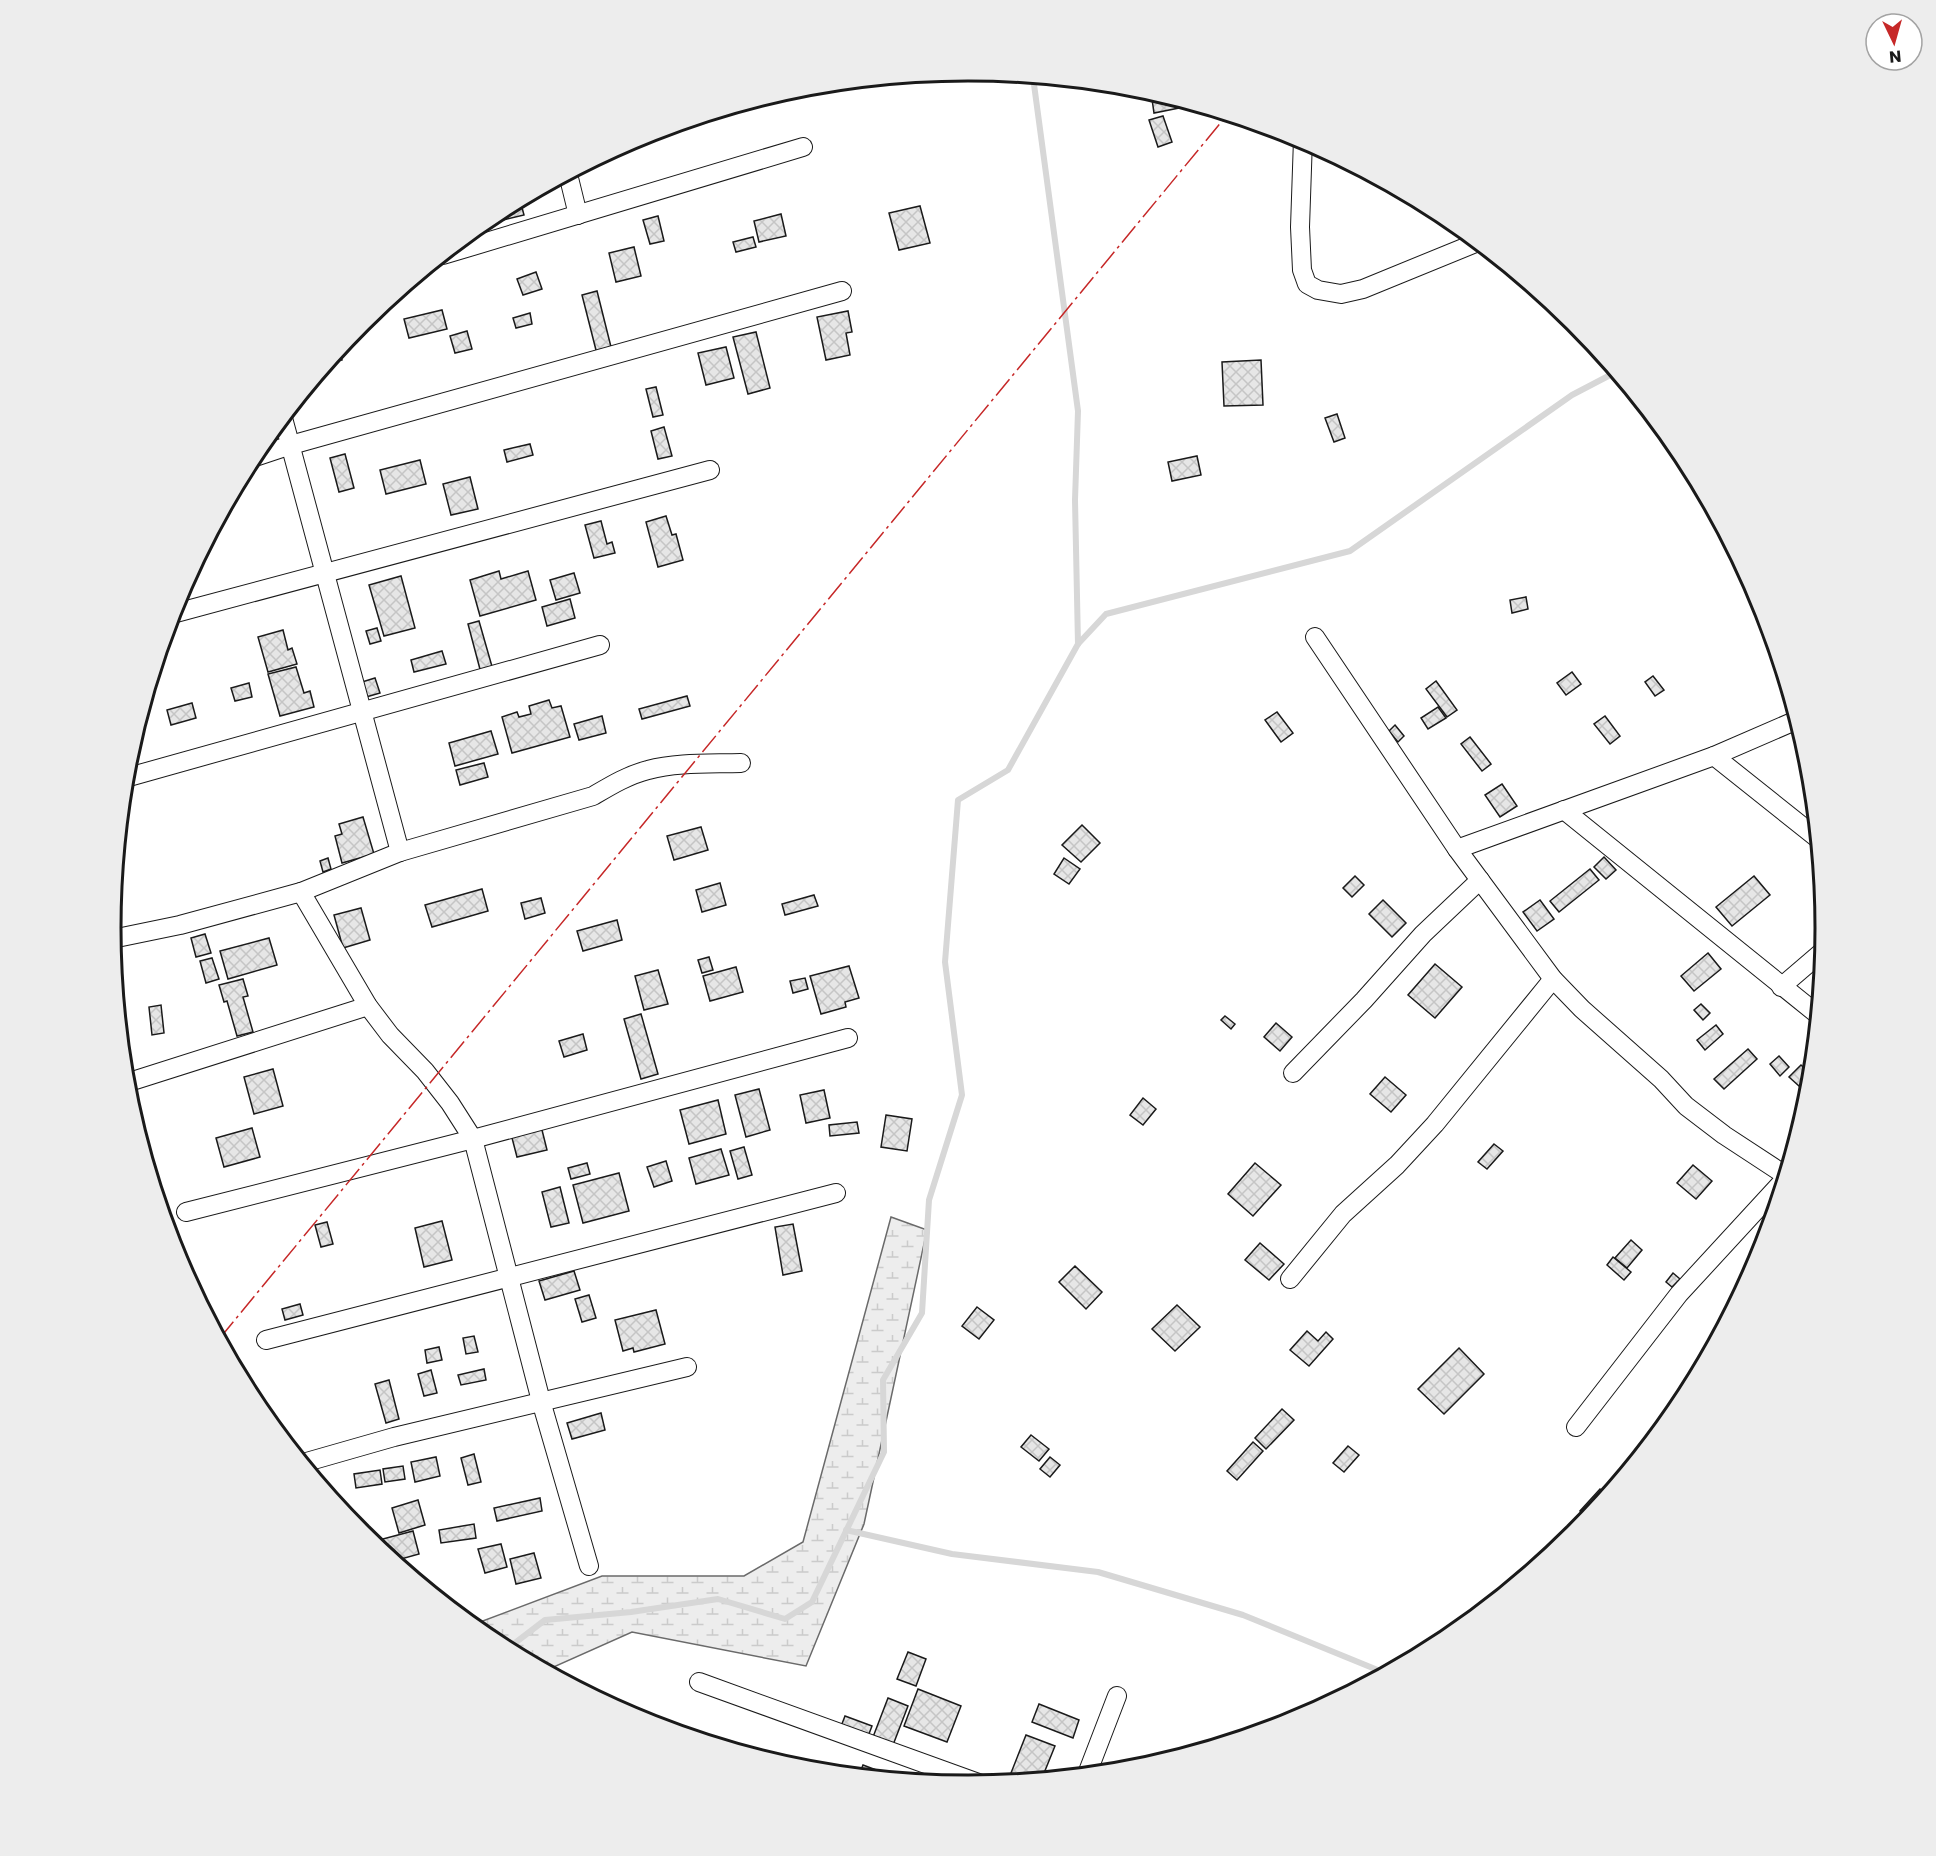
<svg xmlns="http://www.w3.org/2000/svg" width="1936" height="1856" font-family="Poppins,sans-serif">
	<defs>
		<pattern id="wetland-marsh" width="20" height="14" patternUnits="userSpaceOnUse" patternTransform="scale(1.5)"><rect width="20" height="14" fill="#ededed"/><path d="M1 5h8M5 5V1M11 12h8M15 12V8" fill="none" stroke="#cbcbcb"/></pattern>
		<pattern id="building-cross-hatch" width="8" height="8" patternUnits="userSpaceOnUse" patternTransform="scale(1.5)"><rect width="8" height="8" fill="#e6e6e6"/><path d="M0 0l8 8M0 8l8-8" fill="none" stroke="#c5c5c5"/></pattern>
	</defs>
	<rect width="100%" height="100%" fill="#fff"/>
	<path fill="url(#wetland-marsh)" stroke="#6a6a6a" stroke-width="1.5" d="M891 1217 927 1230 864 1524 806 1666 632 1632 547 1670 491 1641 472 1625 602 1576H744L803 1542Z"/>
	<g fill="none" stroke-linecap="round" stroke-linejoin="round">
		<g stroke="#d7d7d7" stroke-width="6">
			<path d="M1033 77 1078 411 1075 500 1078 644"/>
			<path d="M846 1530 952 1554 1098 1572 1243 1615 1385 1673"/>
			<path d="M507 1649 545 1620 631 1612 718 1599 785 1619 812 1602 884 1452 883 1380 922 1313 929 1200 962 1095 945 962 958 800 1008 770 1078 644 1106 614 1350 551 1572 395 1616 372"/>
		</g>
	</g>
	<g fill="url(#building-cross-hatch)" stroke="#1a1a1a" stroke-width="1.5">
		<path d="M1165 96 1194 105 1154 113 1152 99Z"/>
		<path d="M1163 116 1172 142 1158 147 1149 120Z"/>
		<path d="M520 200 524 215 503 220 500 210Z"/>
		<path d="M920 206 930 243 899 250 889 213Z"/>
		<path d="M781 214 786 236 759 242 754 221Z"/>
		<path d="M658 216 664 241 650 244 643 220Z"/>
		<path d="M753 237 756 247 736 252 733 242Z"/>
		<path d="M634 247 641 276 616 282 609 253Z"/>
		<path d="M536 272 542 289 523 295 517 279Z"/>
		<path d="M597 291 612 351 597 354 582 295Z"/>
		<path d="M442 310 447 329 409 338 404 319Z"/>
		<path d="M848 311 852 332 846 333 850 355 826 360 817 317Z"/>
		<path d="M530 313 532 324 516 328 513 318Z"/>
		<path d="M467 331 472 349 455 353 450 336Z"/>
		<path d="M756 332 770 388 748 394 733 337Z"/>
		<path d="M726 347 734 378 706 385 698 353Z"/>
		<path d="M339 349 342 360 327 363Z"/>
		<path d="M1261 360 1263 405 1224 406 1222 362Z"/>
		<path d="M656 387 663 415 653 417 646 389Z"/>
		<path d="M1337 414 1345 438 1334 442 1325 418Z"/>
		<path d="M664 427 672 456 658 459 651 431Z"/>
		<path d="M530 444 533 455 507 462 504 450Z"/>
		<path d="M345 454 354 488 339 492 330 458Z"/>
		<path d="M1197 456 1201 475 1172 481 1168 462Z"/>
		<path d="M420 460 426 484 386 494 380 470Z"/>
		<path d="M470 477 478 509 451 515 443 484Z"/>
		<path d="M666 516 672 535 676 534 683 560 658 567 646 522Z"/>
		<path d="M601 521 607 544 612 542 615 553 594 558 585 525Z"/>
		<path d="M499 571 501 579 528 571 536 600 480 616 470 580Z"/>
		<path d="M574 573 580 593 556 600 550 580Z"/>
		<path d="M401 576 415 628 384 636 369 585Z"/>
		<path d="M1526 597 1528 609 1512 613 1510 600Z"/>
		<path d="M570 599 575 618 547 626 542 607Z"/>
		<path d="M479 621 493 670 481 673 468 624Z"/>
		<path d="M377 628 381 641 370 644 366 631Z"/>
		<path d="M283 630 288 650 292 648 297 664 268 672 258 637Z"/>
		<path d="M442 651 446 664 414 672 411 660Z"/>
		<path d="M296 667 304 693 310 691 314 707 280 716 268 674Z"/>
		<path d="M1572 672 1581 684 1566 695 1557 683Z"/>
		<path d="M1653 676 1664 690 1655 696 1645 682Z"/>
		<path d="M375 678 380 693 366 697 362 682Z"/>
		<path d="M1436 681 1457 710 1447 717 1426 689Z"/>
		<path d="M249 683 252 697 235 701 231 688Z"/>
		<path d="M687 696 690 706 642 719 639 709Z"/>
		<path d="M549 700 552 708 561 706 570 737 512 753 502 717 517 712 519 717 531 714 529 706Z"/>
		<path d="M192 703 196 718 171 725 167 710Z"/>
		<path d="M1438 707 1446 718 1428 729 1421 718Z"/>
		<path d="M1277 712 1293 733 1281 742 1265 720Z"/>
		<path d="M602 716 606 733 579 740 574 724Z"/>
		<path d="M1605 716 1620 736 1610 744 1594 724Z"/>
		<path d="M1395 725 1404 736 1398 742 1389 731Z"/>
		<path d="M491 731 498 754 455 766 449 743Z"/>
		<path d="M1470 737 1491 764 1482 771 1461 744Z"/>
		<path d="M484 763 488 777 460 785 456 770Z"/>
		<path d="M1502 784 1517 806 1500 817 1485 795Z"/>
		<path d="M363 817 374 854 342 863 335 836 342 834 339 824Z"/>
		<path d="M1082 825 1100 843 1081 862 1062 845Z"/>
		<path d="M701 827 708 850 674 860 667 836Z"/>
		<path d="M1604 857 1616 870 1606 879 1594 867Z"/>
		<path d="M328 858 331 869 323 872 320 861Z"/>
		<path d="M1064 858 1080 869 1069 884 1054 874Z"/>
		<path d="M1590 869 1599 880 1559 912 1550 901Z"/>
		<path d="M1355 876 1364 885 1352 897 1343 888Z"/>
		<path d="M1754 876 1770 895 1732 926 1716 907Z"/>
		<path d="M720 883 726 905 702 912 696 890Z"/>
		<path d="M482 889 488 911 432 927 425 905Z"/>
		<path d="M814 895 818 906 785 915 782 904Z"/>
		<path d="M541 898 545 913 525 919 521 903Z"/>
		<path d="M1383 900 1406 923 1392 937 1369 914Z"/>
		<path d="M1540 900 1554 919 1537 931 1523 912Z"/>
		<path d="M361 908 370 940 343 948 334 915Z"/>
		<path d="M617 920 622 940 583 951 577 931Z"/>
		<path d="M205 934 211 953 196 957 191 938Z"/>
		<path d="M269 938 277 965 228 979 220 951Z"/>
		<path d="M1708 953 1721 969 1694 991 1681 976Z"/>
		<path d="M709 957 713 970 702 973 698 960Z"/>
		<path d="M212 958 219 979 206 983 200 961Z"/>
		<path d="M1435 964 1462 987 1435 1018 1408 995Z"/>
		<path d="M849 966 859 998 845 1002 846 1007 821 1014 810 976Z"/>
		<path d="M736 967 743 992 710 1001 703 976Z"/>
		<path d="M658 970 668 1004 644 1010 635 976Z"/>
		<path d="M805 978 808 989 793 993 790 981Z"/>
		<path d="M243 979 248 996 243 997 253 1032 237 1036 227 1001 224 1002 219 985Z"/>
		<path d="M1701 1004 1710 1013 1703 1020 1694 1010Z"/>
		<path d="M161 1005 164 1033 152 1035 149 1007Z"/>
		<path d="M641 1014 658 1074 641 1079 624 1019Z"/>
		<path d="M1225 1016 1235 1024 1231 1029 1221 1020Z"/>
		<path d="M1276 1023 1292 1037 1280 1051 1264 1037Z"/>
		<path d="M1716 1025 1723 1034 1705 1050 1697 1040Z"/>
		<path d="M583 1034 587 1050 564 1057 559 1041Z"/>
		<path d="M1748 1049 1757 1059 1724 1089 1714 1079Z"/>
		<path d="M1779 1056 1789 1067 1780 1076 1770 1064Z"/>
		<path d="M1801 1065 1811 1074 1809 1095 1789 1077Z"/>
		<path d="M273 1069 283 1106 254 1114 244 1077Z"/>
		<path d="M1385 1077 1406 1095 1391 1112 1370 1094Z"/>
		<path d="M759 1089 770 1130 746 1137 735 1095Z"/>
		<path d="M824 1090 830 1118 806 1123 800 1095Z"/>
		<path d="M1143 1098 1156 1109 1143 1125 1130 1115Z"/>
		<path d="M718 1100 726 1134 689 1144 680 1110Z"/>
		<path d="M886 1115 912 1119 907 1151 881 1147Z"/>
		<path d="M857 1122 859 1133 830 1136 829 1125Z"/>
		<path d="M541 1126 547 1150 517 1157 511 1134Z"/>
		<path d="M252 1128 260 1157 224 1167 216 1138Z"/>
		<path d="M1494 1144 1503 1151 1487 1169 1478 1162Z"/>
		<path d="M744 1147 752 1175 738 1179 730 1151Z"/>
		<path d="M721 1149 729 1175 696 1184 689 1158Z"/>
		<path d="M666 1161 672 1181 654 1187 647 1167Z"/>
		<path d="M587 1163 590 1174 571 1179 568 1168Z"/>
		<path d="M1255 1163 1281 1185 1253 1216 1228 1194Z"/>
		<path d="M1693 1165 1712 1181 1696 1199 1677 1183Z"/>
		<path d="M619 1173 629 1211 583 1223 573 1185Z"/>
		<path d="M560 1187 569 1223 551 1227 542 1192Z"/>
		<path d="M442 1221 452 1260 424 1267 415 1228Z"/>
		<path d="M327 1222 333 1244 321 1247 315 1225Z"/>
		<path d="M793 1224 802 1271 783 1275 775 1227Z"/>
		<path d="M173 1230 181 1258 178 1259 168 1231Z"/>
		<path d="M1631 1240 1642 1250 1627 1268 1615 1258Z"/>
		<path d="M1260 1243 1284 1264 1269 1280 1245 1260Z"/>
		<path d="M1613 1257 1631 1272 1624 1280 1607 1265Z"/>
		<path d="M1075 1266 1102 1292 1086 1309 1059 1282Z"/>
		<path d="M574 1271 580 1290 545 1300 539 1281Z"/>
		<path d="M1673 1273 1680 1279 1672 1287 1666 1282Z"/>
		<path d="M589 1295 596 1318 582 1322 575 1299Z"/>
		<path d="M300 1304 303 1315 285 1320 282 1309Z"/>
		<path d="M1177 1305 1200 1327 1175 1351 1152 1329Z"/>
		<path d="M977 1307 994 1320 979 1339 962 1326Z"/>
		<path d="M656 1310 665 1344 634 1352 633 1348 623 1351 615 1320Z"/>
		<path d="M1307 1331 1318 1341 1326 1332 1333 1339 1309 1366 1290 1350Z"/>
		<path d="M474 1336 478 1352 466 1354 463 1338Z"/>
		<path d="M439 1347 442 1360 427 1363 425 1350Z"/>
		<path d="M1459 1348 1484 1374 1444 1414 1418 1389Z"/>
		<path d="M484 1369 486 1380 461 1385 458 1375Z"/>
		<path d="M431 1370 437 1393 424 1396 418 1374Z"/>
		<path d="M389 1380 399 1419 386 1423 375 1384Z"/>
		<path d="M1282 1409 1294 1420 1266 1449 1255 1438Z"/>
		<path d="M601 1413 605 1430 572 1439 567 1423Z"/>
		<path d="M1031 1435 1049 1449 1039 1461 1021 1447Z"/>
		<path d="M1253 1442 1263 1451 1237 1480 1227 1471Z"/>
		<path d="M1348 1446 1359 1455 1344 1472 1333 1463Z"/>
		<path d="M474 1454 481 1482 468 1485 461 1458Z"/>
		<path d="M436 1457 440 1476 415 1482 411 1462Z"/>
		<path d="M1050 1457 1060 1465 1050 1477 1040 1469Z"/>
		<path d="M403 1466 405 1479 385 1482 383 1469Z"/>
		<path d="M380 1470 382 1484 356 1488 354 1474Z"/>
		<path d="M1600 1489 1607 1495 1588 1518 1580 1511Z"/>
		<path d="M540 1498 542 1511 497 1521 494 1508Z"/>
		<path d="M418 1500 425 1525 399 1533 392 1508Z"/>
		<path d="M474 1524 476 1538 441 1543 439 1530Z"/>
		<path d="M413 1531 419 1554 394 1561 381 1550 379 1540Z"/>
		<path d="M501 1544 507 1567 485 1573 478 1549Z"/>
		<path d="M534 1553 541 1578 516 1584 510 1559Z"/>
		<path d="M908 1652 926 1659 916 1686 897 1679Z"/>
		<path d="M918 1689 961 1706 947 1742 904 1726Z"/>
		<path d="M888 1698 908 1706 893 1745 873 1737Z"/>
		<path d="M1039 1704 1079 1720 1073 1738 1032 1722Z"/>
		<path d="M845 1716 872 1726 867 1739 840 1729Z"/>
		<path d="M1026 1735 1055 1746 1042 1778 1016 1781 1009 1778Z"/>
		<path d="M863 1765 892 1776 891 1778 859 1775Z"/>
	</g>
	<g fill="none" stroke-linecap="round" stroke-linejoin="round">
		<defs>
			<g id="minor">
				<path d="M1303 139 1300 227 1302 270 1307 284 1318 290 1341 294 1363 289 1478 242"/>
				<path d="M568 174 578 215"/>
				<path d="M443 255 803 147"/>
				<path d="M283 418 400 852"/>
				<path d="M252 458 291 445 842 291"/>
				<path d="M172 614 710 470"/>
				<path d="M1315 637 1457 849 1553 979 1582 1009 1661 1079 1686 1106 1724 1135 1785 1175"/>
				<path d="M1714 756 1817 838"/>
				<path d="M125 778 600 645"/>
				<path d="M1564 810 1817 1014"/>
				<path d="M1457 849 1714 756 1797 720"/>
				<path d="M301 892 400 852 593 796C610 786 628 775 648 770 677 762 711 764 741 763"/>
				<path d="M112 939 180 925 301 892 368 1006 390 1035 425 1071 450 1103 473 1139 541 1401 589 1566"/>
				<path d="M1781 987 1823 951"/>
				<path d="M1293 1073 1364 1000 1423 934 1480 880"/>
				<path d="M126 1083 368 1006"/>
				<path d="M186 1212 473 1139 848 1038"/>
				<path d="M1290 1279 1343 1214 1397 1165 1435 1124 1553 979"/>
				<path d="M266 1340 836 1193"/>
				<path d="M1576 1427 1679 1294 1783 1181"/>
				<path d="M303 1463 394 1437 687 1367"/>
				<path d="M699 1682 981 1784"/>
				<path d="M1087 1774 1117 1696"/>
			</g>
		</defs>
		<use href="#minor" stroke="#1a1a1a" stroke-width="20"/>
		<use href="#minor" stroke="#fff" stroke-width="18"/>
		<path stroke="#c62828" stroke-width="1.5" stroke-dasharray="21 4.5 3 4.5" stroke-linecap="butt" d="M220 1338 1227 115"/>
	</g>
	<path d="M0 0H1936V1856H0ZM121 928a847 847 0 1 1 1694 0a847 847 0 1 1-1694 0Z" fill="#ededed" fill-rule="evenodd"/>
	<path fill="none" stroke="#1a1a1a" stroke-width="3" d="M121 928a847 847 0 1 1 1694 0a847 847 0 1 1-1694 0Z"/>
	<g transform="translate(1894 42) rotate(175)"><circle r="28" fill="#ffffff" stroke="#a3a3a3" stroke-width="1.5"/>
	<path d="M0-4.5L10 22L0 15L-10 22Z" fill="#c62828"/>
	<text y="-9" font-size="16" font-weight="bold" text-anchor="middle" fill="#1a1a1a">N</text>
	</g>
</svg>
